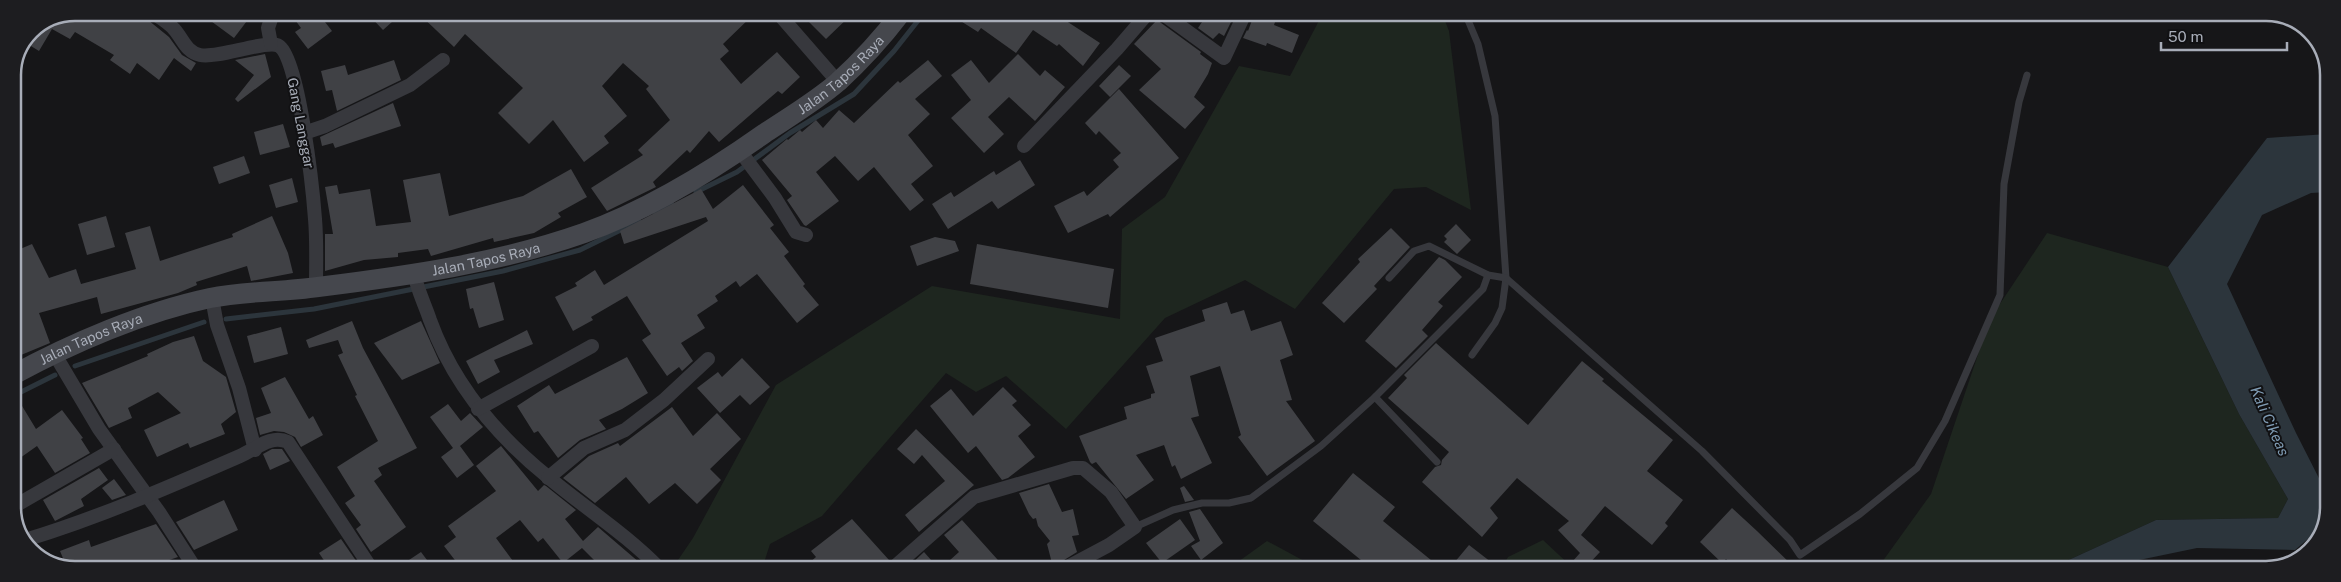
<svg xmlns="http://www.w3.org/2000/svg" width="2341" height="582" font-family="'Public Sans',sans-serif">
	<rect width="100%" height="100%" fill="#161618"/>
	<g fill="#1e261f">
		<path d="M1323 13H1442L1449 31 1471 210 1426 187 1394 189 1295 309 1245 280 1165 318 1066 429 1006 376 976 392 946 373 822 516 770 544 762 569H687L678 560 693 538 776 385 932 286 1120 319 1122 229 1165 197 1239 66 1290 76Z"/>
		<path d="M2047 233 2168 267 2239 414 2288 499 2278 518 2156 520 2049 569H1877L1931 494 1990 319Z"/>
		<path d="M1543 540 1574 569H1501L1508 557Z"/>
		<path d="M1267 541 1319 569H1228Z"/>
		<path d="M1622 560 1687 568 1688 569H1611Z"/>
	</g>
	<path fill="#2c353c" d="M2328 134V192L2311 193 2262 215 2227 284 2296 433 2327 494V519L2324 525 2295 550 2197 548 2115 565 2110 569H2049L2156 520 2278 518 2288 499 2239 414 2168 267 2267 138Z"/>
	<g fill="none" stroke-linecap="round" stroke-linejoin="round">
		<g stroke="#2c353c" stroke-width="5">
			<path d="M696 192 737 172 790 133 854 94 894 51 924 13"/>
			<path d="M655 212 672 204"/>
			<path d="M226 319 314 309 503 271 580 250 639 221"/>
			<path d="M75 366 204 322"/>
			<path d="M13 396 55 375"/>
		</g>
	</g>
	<g fill="#404145">
		<path d="M75 12 125 13 139 22 145 13 148 20 169 37 182 55 196 63 191 71 174 58 159 80 137 63 130 74 110 60 114 55 75 32 70 39 52 29 39 51 26 43 31 31Z"/>
		<path d="M200 13H253L234 38Z"/>
		<path d="M290 13H318L332 31 308 49 295 32 301 28Z"/>
		<path d="M367 13H402L383 30Z"/>
		<path d="M418 13H755L723 44 729 51 720 59 741 84 777 52 800 77 782 94 778 91 719 142 709 131 690 153 687 150 653 182 656 187 607 211 591 188 643 155 638 150 670 120 646 89 649 86 623 63 602 86 627 116 604 136 609 143 584 162 553 120 529 144 498 113 523 88 465 34 454 47Z"/>
		<path d="M800 13H853L826 39Z"/>
		<path d="M948 13H1054L1100 43 1083 66 1059 44 1057 46 1033 30 1016 53 981 28 978 32Z"/>
		<path d="M1208 13H1223L1232 20 1224 36 1219 33 1213 39 1198 28Z"/>
		<path d="M1254 15 1275 22 1274 25 1299 35 1292 53 1267 43 1266 46 1243 38 1247 30 1248 31Z"/>
		<path d="M1157 20 1201 52 1200 54 1212 63 1208 74 1194 97 1205 107 1185 129 1139 90 1161 69 1134 44Z"/>
		<path d="M265 54 271 77 238 102 235 99 254 75 235 60Z"/>
		<path d="M1018 54 1040 76 1045 70 1065 87 1035 121 1009 97 988 117 1004 134 984 153 951 118 971 100 951 75 971 60 989 83Z"/>
		<path d="M394 60 401 80 337 111 332 90 326 91 321 71 345 65 348 75Z"/>
		<path d="M928 60 942 76 915 99 930 114 908 135 933 166 911 184 924 200 910 211 874 167 858 181 835 156 816 172 839 201 806 226 804 225 787 200 792 196 762 160 787 139 788 140 800 130 802 132 816 120 823 128 839 110 854 123 898 81 900 83Z"/>
		<path d="M1119 65 1131 76 1110 97 1099 86Z"/>
		<path d="M1119 89 1179 158 1110 217 1108 214 1068 233 1054 206 1084 191 1087 196 1119 167 1113 160 1121 153 1099 131 1096 135 1085 123Z"/>
		<path d="M393 103 401 126 335 148 333 143 322 146 320 137Z"/>
		<path d="M283 124 290 147 260 155 254 132Z"/>
		<path d="M244 156 250 173 219 184 213 167Z"/>
		<path d="M1020 160 1035 185 998 209 992 201 948 229 932 204 951 192 954 197 994 171 996 175Z"/>
		<path d="M571 169 587 197 558 213 561 217 534 233 494 242 493 238 431 256 428 249 398 253V257L364 260 325 271V234H333L325 187 337 185 339 194 370 189 376 226 411 222 403 180 440 173 449 216 523 196Z"/>
		<path d="M292 178 298 202 276 208 269 185Z"/>
		<path d="M743 185 774 225 770 228 789 252 784 256 805 284 803 286 819 305 797 323 757 274 740 287 736 281 715 296 718 301 697 315 705 328 681 343 693 361 682 371 679 367 667 376 642 340 651 334 627 296 591 317 593 320 573 331 555 297 577 286 575 283 595 270 604 285 708 221 706 217 624 244 620 231 701 189 713 209Z"/>
		<path d="M106 216 115 247 87 255 78 224Z"/>
		<path d="M272 216 288 253 293 273 251 281 247 266 196 282 197 285 178 293 101 314 97 297 39 313 50 343 21 355 13 332V252L32 244 49 278 76 269 81 284 136 269 125 233 150 226 160 261 233 237 232 234Z"/>
		<path d="M1456 224 1471 240 1457 254 1444 242 1447 239 1444 236Z"/>
		<path d="M1391 228 1410 247 1374 286 1377 289 1344 323 1322 303 1360 262 1358 259Z"/>
		<path d="M935 237 955 241 959 251 917 266 910 246Z"/>
		<path d="M977 244 1114 269 1108 308 970 284Z"/>
		<path d="M1439 257 1445 260 1462 277 1438 302 1443 306 1422 330 1428 336 1396 368 1365 341Z"/>
		<path d="M494 282 504 320 479 328 473 308 470 309 466 289Z"/>
		<path d="M1227 302 1231 314 1244 310 1251 331 1281 321 1293 355 1280 360 1292 400 1286 401 1315 441 1267 476 1238 437 1241 435 1220 366 1190 376 1199 416 1191 418 1212 463 1181 479 1175 465 1172 467 1164 445 1136 455 1154 480 1126 499 1096 462 1092 464 1090 462 1079 436 1127 419 1124 407 1151 398V394L1155 393 1146 366 1163 361 1155 338 1205 321 1202 310Z"/>
		<path d="M352 321 363 348 417 448 378 468 382 475 374 481 406 527 371 552 356 529 361 525 345 503 355 496 337 467 378 441 355 396 357 395 338 355 343 353 338 340 309 348 306 340Z"/>
		<path d="M421 321 440 363 402 380 374 343Z"/>
		<path d="M281 327 288 354 254 363 247 336Z"/>
		<path d="M527 330 533 344 494 360 500 372 478 384 466 361Z"/>
		<path d="M194 336 203 361 226 377 236 412 221 424 225 434 190 448 188 443 157 457 144 430 181 413 158 392 128 408 132 418 109 428 82 383 148 356 147 354 173 342Z"/>
		<path d="M1436 343 1528 425 1582 361 1604 379 1602 381 1673 440 1647 471 1683 500 1665 523 1668 526 1652 545 1605 506 1581 535 1600 552 1584 569H1579L1572 562 1580 553 1558 530 1569 521 1517 478 1490 508 1498 518 1482 537 1422 482 1435 467 1441 465 1442 460 1449 452 1388 398 1407 378 1404 375Z"/>
		<path d="M627 357 648 393 622 409 599 420 606 429 580 440 558 458 538 431 534 433 517 406 549 385 555 394Z"/>
		<path d="M742 358 770 387 750 405 740 395 720 413 697 388 718 372 722 377Z"/>
		<path d="M285 377 309 419 313 416 323 435 301 447 295 437 284 432 274 431 260 435 256 418 271 413 261 388Z"/>
		<path d="M1003 387 1017 401 1012 405 1031 425 1018 436 1035 457 1008 478 1002 480 976 446 968 453 930 406 951 389 973 416Z"/>
		<path d="M13 391 36 429 62 410 83 438 81 439 90 453 55 473 37 446 13 463Z"/>
		<path d="M448 404 461 421 470 413 483 427 460 446 474 465 457 478 441 457 453 448 430 417Z"/>
		<path d="M672 407 693 436 717 413 741 439 710 469 721 480 697 504 675 483 649 504 626 477 595 503 563 478 589 456 618 443 620 446Z"/>
		<path d="M916 429 974 485 919 532 905 515 945 481 922 455 914 464 897 449Z"/>
		<path d="M501 446 538 491 544 485 546 486 576 510 565 519 583 541 598 527 647 569H603L582 548 563 563 543 538 538 542 520 520 496 538 518 568H461L444 546 456 537 448 526 496 491 476 466Z"/>
		<path d="M272 449H282L290 461 270 470 263 454Z"/>
		<path d="M99 468 108 480 81 499 84 506 55 521 43 500Z"/>
		<path d="M1353 473 1395 507 1383 521 1442 569H1372L1313 521Z"/>
		<path d="M114 479 126 495 112 500 102 488Z"/>
		<path d="M1049 484 1062 512 1073 509 1079 535 1072 536 1077 552 1053 567 1047 544 1050 541 1038 526 1036 518 1033 519 1029 514 1019 493Z"/>
		<path d="M1184 486 1194 500 1185 502 1180 488Z"/>
		<path d="M224 500 238 530 194 550 176 522Z"/>
		<path d="M1732 508 1757 531 1796 569H1737L1726 559 1722 563 1700 542Z"/>
		<path d="M1200 509 1223 543 1201 560 1191 546 1200 541 1189 512Z"/>
		<path d="M852 519 889 560 883 569H802L816 557 811 551Z"/>
		<path d="M1180 519 1195 540 1162 563 1146 543Z"/>
		<path d="M962 520 1006 569H940L959 552 944 535Z"/>
		<path d="M156 524 178 557 146 568H114L111 560 90 568H67L60 551 89 540 91 547Z"/>
		<path d="M341 539 361 568H329L319 553Z"/>
		<path d="M1469 545 1500 569H1449Z"/>
		<path d="M421 552 433 568H397Z"/>
		<path d="M924 552 939 569H906Z"/>
	</g>
	<g fill="none" stroke-linecap="round" stroke-linejoin="round">
		<g stroke="#37383d" stroke-width="7">
			<path d="M1465 13 1478 44 1495 116 1506 278 1502 308 1495 323 1472 355"/>
			<path d="M1389 278 1414 251 1429 246 1488 275 1506 278 1702 451 1790 540 1800 555 1860 514 1917 468 1945 421 2000 295 2004 184 2019 102 2027 75"/>
			<path d="M1375 397 1437 462"/>
			<path d="M1135 527 1173 510 1202 503H1229L1251 498 1321 446 1375 397 1483 289 1488 275"/>
		</g>
		<g stroke="#37383d" stroke-width="14">
			<path d="M154 13C160 18 169 23 174 29 183 39 186 52 200 55 218 59 267 39 279 46 299 58 313 192 315 219 317 242 316 265 316 287"/>
			<path d="M778 13 838 82"/>
			<path d="M1162 13 1224 58 1245 13"/>
			<path d="M271 44 268 28 273 13"/>
			<path d="M304 133 325 126 410 85 443 60"/>
			<path d="M1024 146 1117 49 1148 13"/>
			<path d="M740 151 775 198 796 232 806 235"/>
			<path d="M414 273C417 289 425 305 430 320 453 384 496 435 548 477 585 508 626 534 660 569"/>
			<path d="M212 298 217 325 239 388 255 450"/>
			<path d="M54 353 99 429 159 512 195 568"/>
			<path d="M478 409 592 346"/>
			<path d="M548 478 584 448 625 430 664 400 708 359"/>
			<path d="M13 507 114 449"/>
			<path d="M25 540C98 518 169 487 240 456 256 449 271 434 288 442L371 568"/>
			<path d="M892 569 974 497 1073 468H1083L1111 492 1135 527 1109 545 1064 569"/>
		</g>
		<path stroke="#45474d" stroke-width="20" id="s1" d="M13 375C72 343 144 312 210 298 245 291 283 292 318 287 407 276 499 263 584 233 648 210 710 172 765 133 789 117 816 101 838 82 861 61 882 38 901 13"/>
	</g>
	<g text-anchor="middle" dominant-baseline="central" stroke-width="4" stroke-linejoin="round" paint-order="stroke">
		<g font-size="14" fill="#a8adb8" stroke="#111113">
			<text stroke="none"><textPath href="#s1" startOffset="896">Jalan Tapos Raya</textPath></text>
			<text transform="translate(301 123) rotate(79)">Gang Langgar</text>
			<text stroke="none"><textPath href="#s1" startOffset="491">Jalan Tapos Raya</textPath></text>
			<text stroke="none"><textPath href="#s1" startOffset="86">Jalan Tapos Raya</textPath></text>
		</g>
		<g font-size="15" font-style="italic" fill="#7f9bb3" stroke="#111113">
			<text transform="translate(2270 421) rotate(66)">Kali Cikeas</text>
		</g>
	</g>
	<path d="M0 0H2341V582H0ZM75 21H2266A54 54 0 0 1 2320 75V507A54 54 0 0 1 2266 561H75A54 54 0 0 1 21 507V75A54 54 0 0 1 75 21Z" fill="#1d1d20" fill-rule="evenodd"/>
	<path fill="none" stroke="#a8adb8" stroke-width="2.5" d="M75 21H2266A54 54 0 0 1 2320 75V507A54 54 0 0 1 2266 561H75A54 54 0 0 1 21 507V75A54 54 0 0 1 75 21Z"/>
	<path d="M2161 42v8h126v-8" fill="none" stroke="#a8adb8" stroke-width="2.5"/>
	<text x="2168" y="42" font-size="15" fill="#a8adb8" stroke="#111113" stroke-width="4" paint-order="stroke">50 m</text>
</svg>
